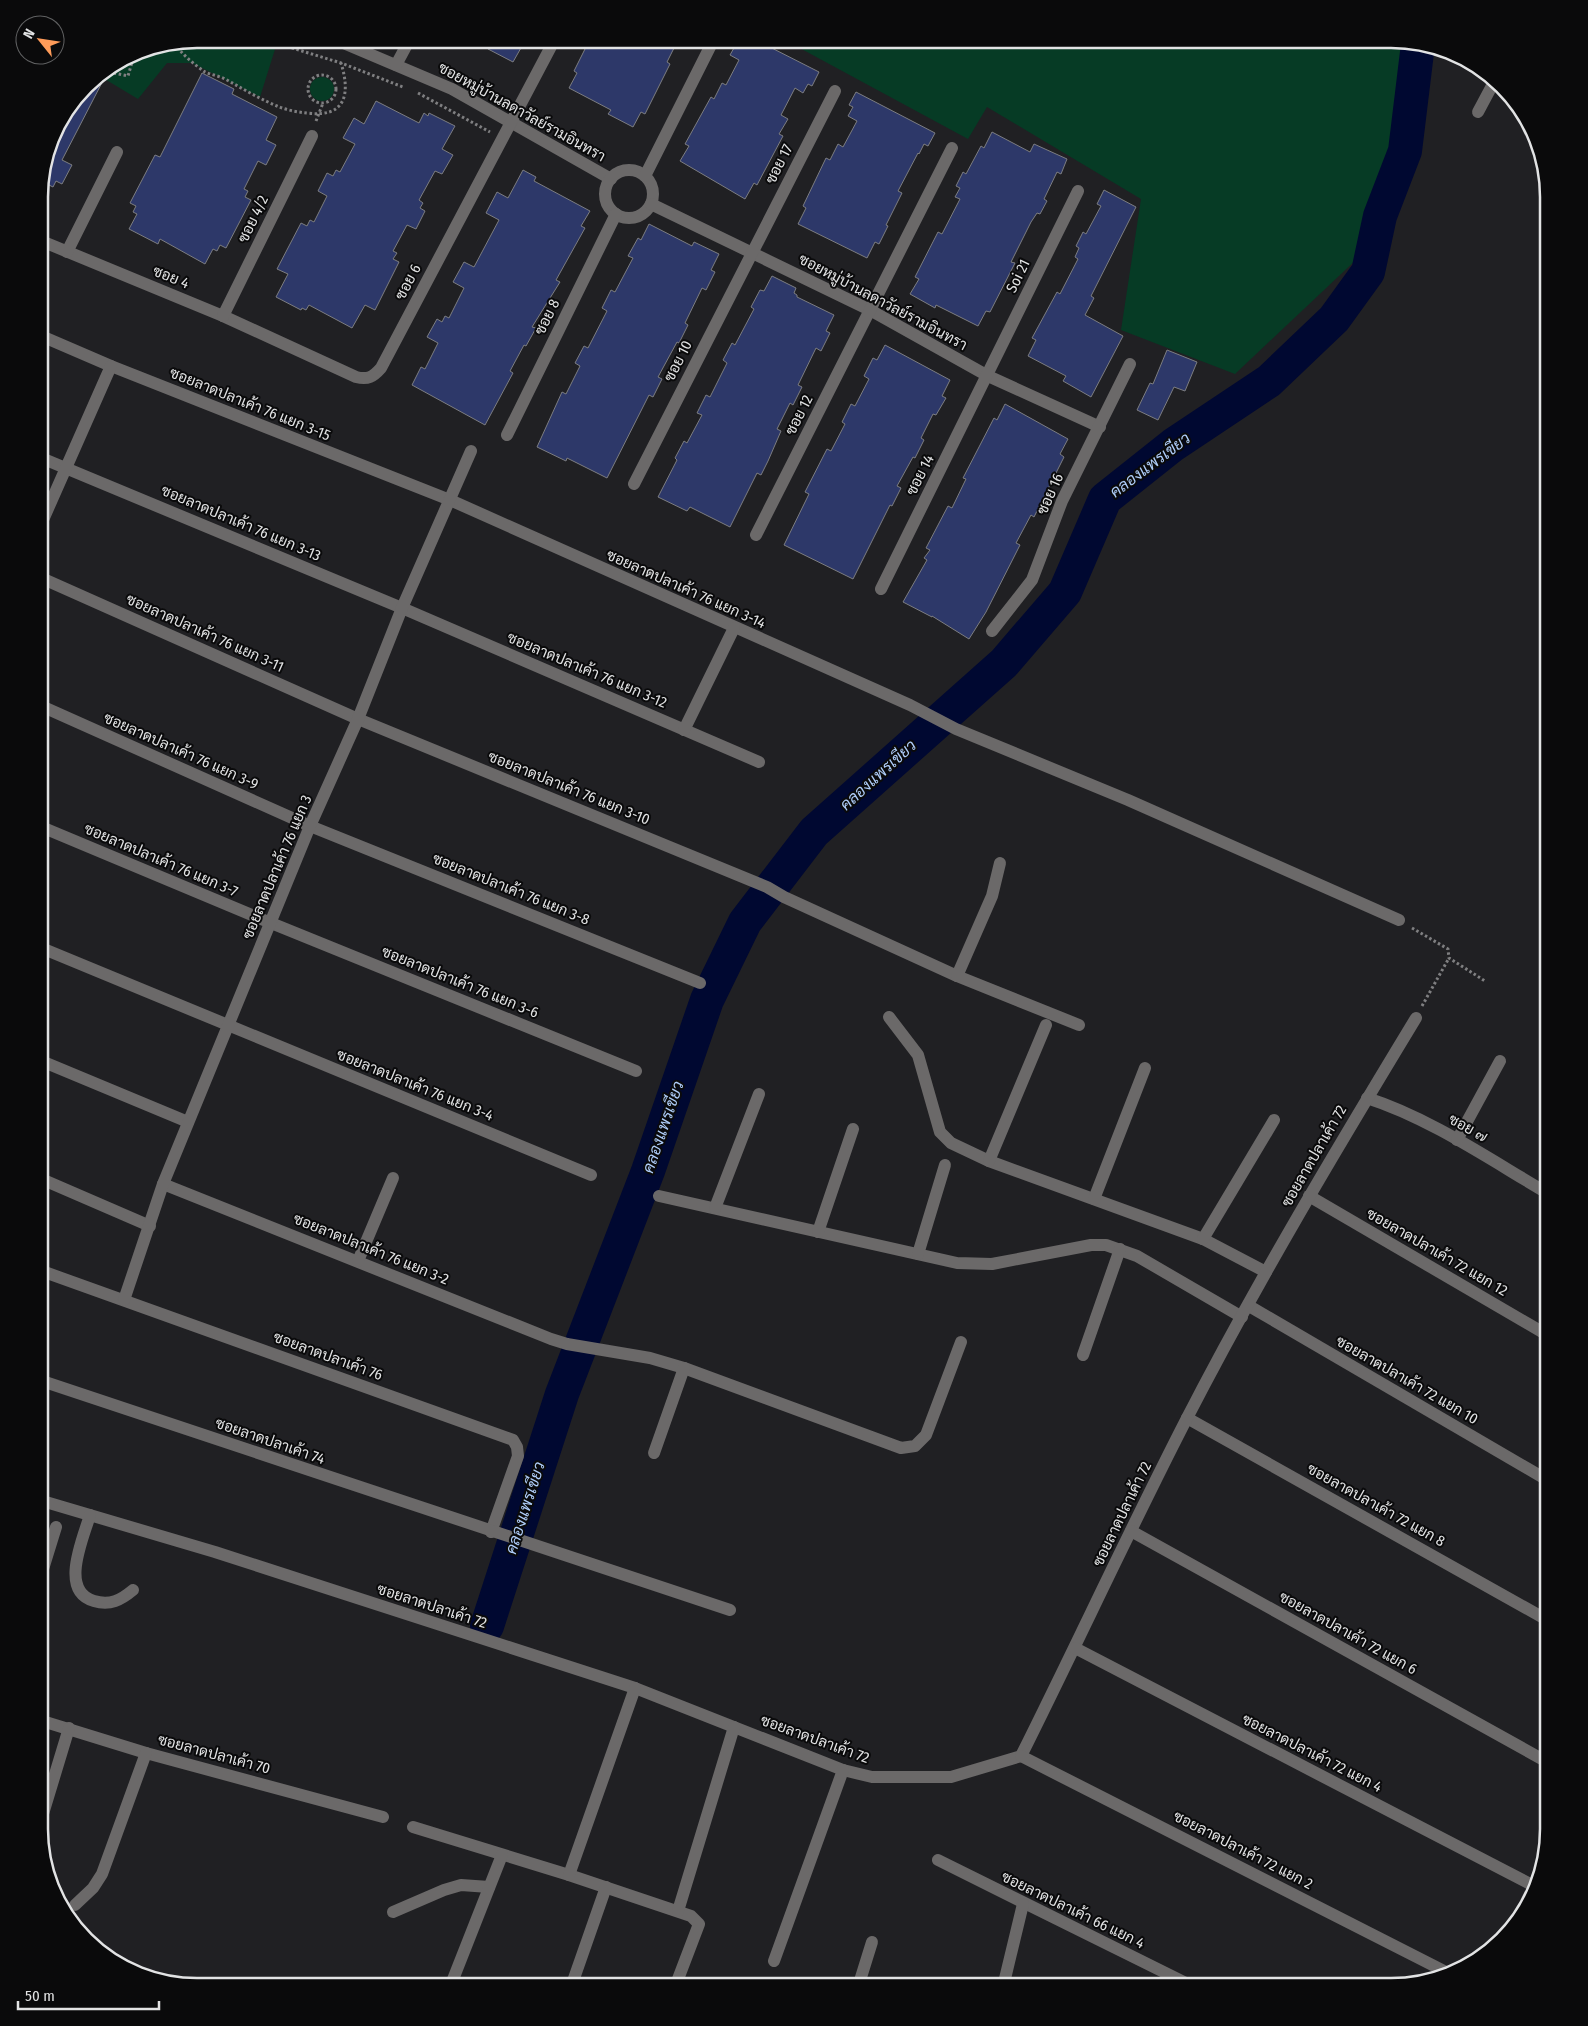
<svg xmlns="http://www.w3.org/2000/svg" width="1588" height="2026" font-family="'Fira Sans Condensed',Sarabun,sans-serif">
	<rect width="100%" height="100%" fill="#202023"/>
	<g fill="#063b25">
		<path d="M197 39H263L277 43 260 97 192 63H167L138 99 98 75 137 51Z"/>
		<path d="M783 39H1401L1406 41 1394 134 1358 258 1235 374 1121 330 1141 199 987 107 968 139Z"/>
		<circle cx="322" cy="89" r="12"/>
	</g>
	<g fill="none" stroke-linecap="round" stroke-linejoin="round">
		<path stroke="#000831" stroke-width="34" d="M487 1626 562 1394 648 1171 707 1000 745 922 814 832 1004 663 1065 592 1105 499 1173 445 1269 381 1334 319 1368 272 1380 216 1405 151 1418 44"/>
	</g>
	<g fill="#2d3869" stroke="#7c7d81">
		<path d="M494 39H526L513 62 488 49Z"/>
		<path d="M590 39H661L675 46 667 62 670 64 645 114 641 112 633 127 608 114 611 110 569 88 577 73 574 71Z"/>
		<path d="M739 39H754L819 72 812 86 808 84 803 93 795 88 781 115 788 119 779 134 783 136 757 185 754 183 745 199 680 161 689 146 685 144 711 97 714 99 722 83 726 85 739 60 730 55Z"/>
		<path d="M106 70 108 71 62 160 72 165 62 184 56 181 53 187 41 181 55 127 92 78Z"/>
		<path d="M202 73 234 89 232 94 277 117 266 140 276 145 266 165 258 161 244 189 248 191 245 197 251 200 226 248 220 245 217 251 213 249 205 264 160 239 158 244 129 229 137 214 133 212 136 206 130 203 155 155 160 157Z"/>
		<path d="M856 92 935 133 928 146 924 144 919 154 918 153 898 191 902 193 886 225 888 226 879 244 875 242 867 258 798 224 806 208 803 206 826 158 830 160 838 144 843 147 857 121 848 116 853 107 849 105Z"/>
		<path d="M376 101 419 123 424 113 428 116 429 113 455 126 442 149 453 155 442 174 435 171 419 200 423 203 420 208 425 211 416 229 407 225 393 251 397 253 393 259 399 262 375 310 365 305 352 328 309 305 306 310 302 308 301 310 276 297 288 274 277 269 301 223 307 226 310 220 314 222 327 196 318 191 327 173 333 176 336 170 340 172 355 144 343 138 354 118 364 124Z"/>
		<path d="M992 132 1030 152 1034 144 1067 159 1061 174 1057 172 1044 199 1047 201 1040 214 1037 213 1031 222 1011 262 1015 263 990 312 986 311 978 326 936 305 935 308 910 294 919 279 915 277 938 232 942 234 960 199 955 197 960 188 956 186 963 172 966 174 981 146 984 148Z"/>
		<path d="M523 170 536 177 534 181 590 211 581 226 585 228 556 280 560 282 532 327 536 328 526 346 524 345 510 371 513 373 485 425 412 385 421 367 425 369 438 343 427 337 437 319 442 322 445 316 449 318 464 288 453 282 464 262 474 267 499 220 486 213 497 192 508 198Z"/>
		<path d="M1104 190 1136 207 1091 296 1094 298 1085 315 1123 336 1091 397 1063 381 1066 376 1028 356 1036 340 1032 338 1057 292 1060 294 1078 259 1075 257 1079 248 1076 246 1083 232 1086 234 1101 206 1097 204Z"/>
		<path d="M649 224 692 246 694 242 719 254 711 270 715 272 706 290 702 288 685 323 688 325 679 343 677 342 658 377 662 379 653 397 649 395 607 478 567 458 566 461 537 447 562 392 566 394 580 366 575 363 584 346 588 348 607 311 602 308 611 290 615 292 633 258 628 256 638 238 641 240Z"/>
		<path d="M772 276 796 288 794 293 797 295V297L834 315 826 331 830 333 821 351 816 348 798 385 802 387 793 405 790 403 777 429 781 431 768 461 761 475 757 473 730 527 690 507 687 511 658 497 677 460 675 458 684 441 687 443 702 415 697 413 706 395 710 397 727 363 723 360 732 343 735 345 754 309 751 307 760 290 764 291Z"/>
		<path d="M885 345 950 380 942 396 946 398 936 415 933 414 921 438 924 440 915 458 913 457 897 486 901 488 892 506 890 505 853 579 784 545 809 494 805 492 827 449 831 451 845 424 842 422 851 404 855 406 869 379 864 376 873 358 877 360Z"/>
		<path d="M1167 350 1197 362 1185 391 1174 387 1158 420 1137 410 1150 383 1153 384Z"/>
		<path d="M1005 404 1068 439 1060 454 1064 457 1034 517 1031 515 1016 543 1020 545 986 612 969 639 932 616V617L903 602 927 560 924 558 930 550 926 548 948 506 952 508 966 479 963 478 994 418 997 420Z"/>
	</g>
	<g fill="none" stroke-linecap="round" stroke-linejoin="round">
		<g stroke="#7f7f81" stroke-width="3" stroke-dasharray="2.5 2.5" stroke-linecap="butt">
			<path d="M263 39 341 63 403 87"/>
			<path d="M175 43C181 54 195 65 205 72 212 75 220 76 227 80 243 89 260 99 277 106 286 110 297 112 307 113 345 118 351 95 341 63"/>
			<path d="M104 71 128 76 133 59 144 49"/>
			<circle cx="322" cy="89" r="14"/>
			<path d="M418 93 490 132"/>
			<path d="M316 121 323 103"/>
			<path d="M1412 928 1448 949 1449 958 1485 981"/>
			<path d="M1422 1006 1449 958"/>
		</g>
		<g stroke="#6b6969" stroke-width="12">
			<path d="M334 39 452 89 611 179"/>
			<path d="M396 65 410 39"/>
			<path d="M1478 112 1494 82"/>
			<circle cx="629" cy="194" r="24"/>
			<path d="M645 176 714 39"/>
			<path d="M651 204 870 310 988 376 1100 427"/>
			<path d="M39 240 223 316 356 377C368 380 373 377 381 368L555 39"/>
			<path d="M67 252 117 152"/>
			<path d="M223 316 312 136"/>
			<path d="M39 335 111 366 450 500 910 705 956 729 1128 800 1399 920"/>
			<path d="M507 435 616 214"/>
			<path d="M39 457 402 608 759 762"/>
			<path d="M634 484 835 91"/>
			<path d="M39 529 111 366"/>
			<path d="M756 535 952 148"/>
			<path d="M39 577 358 719 767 887 784 897 957 976 1079 1025"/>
			<path d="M881 589 1078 191"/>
			<path d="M992 631 1032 580 1062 501 1130 364"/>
			<path d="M39 705 310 826 700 983"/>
			<path d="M684 730 734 628"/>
			<path d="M39 826 271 923 636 1071"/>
			<path d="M39 947 591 1175"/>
			<path d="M957 976 992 896 1000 863"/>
			<path d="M889 1017 918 1055 940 1132 951 1143 989 1161 1203 1239 1266 1272"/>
			<path d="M39 1060 188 1122"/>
			<path d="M1367 1098C1430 1118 1492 1161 1549 1194"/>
			<path d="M1457 1140 1500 1061"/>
			<path d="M989 1161 1046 1025"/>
			<path d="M39 1178 150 1226"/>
			<path d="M163 1184 551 1339 567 1344 650 1358 684 1368 901 1448 915 1446 926 1435 961 1342"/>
			<path d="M659 1196 957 1263 992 1264 1091 1245H1106L1137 1256 1242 1317"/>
			<path d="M1309 1196 1549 1336"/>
			<path d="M1094 1199 1145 1068"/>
			<path d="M715 1208 759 1094"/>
			<path d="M818 1232 853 1129"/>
			<path d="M1203 1239 1274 1120"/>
			<path d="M918 1254 945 1165"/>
			<path d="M358 1261 393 1178"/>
			<path d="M39 1270 513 1440 517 1447 518 1456 491 1532"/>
			<path d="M124 1300 163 1184 310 826 358 719 402 608 471 451"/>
			<path d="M1249 1306 1549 1481"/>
			<path d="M1083 1355 1120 1249"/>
			<path d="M39 1380 730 1610"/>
			<path d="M1187 1418 1549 1621"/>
			<path d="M654 1453 684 1368"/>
			<path d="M39 1500 215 1552 635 1688 843 1770 872 1777H951L1021 1756C1077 1644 1129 1531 1186 1420 1257 1282 1336 1150 1416 1018"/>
			<path d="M90 1515C83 1539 59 1591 94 1601 110 1606 121 1600 133 1590"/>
			<path d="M1131 1531 1549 1763"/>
			<path d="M39 1582 56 1527"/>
			<path d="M1075 1648 1534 1886"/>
			<path d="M39 1720 146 1753 383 1817"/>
			<path d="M1021 1756 1450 1974"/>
			<path d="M39 1827 69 1728"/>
			<path d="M413 1827 569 1875 691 1916 699 1924 675 1987"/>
			<path d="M938 1860 1194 1987"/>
			<path d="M569 1875 635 1688"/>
			<path d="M75 1905 93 1888 102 1874 146 1753"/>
			<path d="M678 1911 734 1727"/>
			<path d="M393 1912 444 1890 461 1885 489 1887"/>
			<path d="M774 1961 843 1770"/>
			<path d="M450 1987 502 1855"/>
			<path d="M571 1987 606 1887"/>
			<path d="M858 1987 872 1942"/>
			<path d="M1003 1987 1023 1904"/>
		</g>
	</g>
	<g text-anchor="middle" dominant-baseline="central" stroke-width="4" stroke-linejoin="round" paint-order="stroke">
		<g font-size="15" fill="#e2e3e4" stroke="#0a0a0b">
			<text transform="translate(522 112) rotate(29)">ซอยหมู่บ้านลดาวัลย์รามอินทรา</text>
			<text transform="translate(779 164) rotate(-63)">ซอย 17</text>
			<text transform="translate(253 219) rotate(-64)">ซอย 4/2</text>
			<text transform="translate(1018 276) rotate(-64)">Soi 21</text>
			<text transform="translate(171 277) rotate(22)">ซอย 4</text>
			<text transform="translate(408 282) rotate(-62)">ซอย 6</text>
			<text transform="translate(883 302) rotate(28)">ซอยหมู่บ้านลดาวัลย์รามอินทรา</text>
			<text transform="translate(547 317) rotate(-64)">ซอย 8</text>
			<text transform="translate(678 361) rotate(-63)">ซอย 10</text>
			<text transform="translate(250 404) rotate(22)">ซอยลาดปลาเค้า 76 แยก 3-15</text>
			<text transform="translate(799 415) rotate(-63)">ซอย 12</text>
			<text transform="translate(920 475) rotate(-63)">ซอย 14</text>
			<text transform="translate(1050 494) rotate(-66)">ซอย 16</text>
			<text transform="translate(241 523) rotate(23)">ซอยลาดปลาเค้า 76 แยก 3-13</text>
			<text transform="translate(686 589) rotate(24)">ซอยลาดปลาเค้า 76 แยก 3-14</text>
			<text transform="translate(205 633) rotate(24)">ซอยลาดปลาเค้า 76 แยก 3-11</text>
			<text transform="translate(587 670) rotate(23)">ซอยลาดปลาเค้า 76 แยก 3-12</text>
			<text transform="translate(181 751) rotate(24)">ซอยลาดปลาเค้า 76 แยก 3-9</text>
			<text transform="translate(569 788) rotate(22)">ซอยลาดปลาเค้า 76 แยก 3-10</text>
			<text transform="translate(161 860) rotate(23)">ซอยลาดปลาเค้า 76 แยก 3-7</text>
			<text transform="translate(277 867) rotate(-67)">ซอยลาดปลาเค้า 76 แยก 3</text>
			<text transform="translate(511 889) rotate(22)">ซอยลาดปลาเค้า 76 แยก 3-8</text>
			<text transform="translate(460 982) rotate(22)">ซอยลาดปลาเค้า 76 แยก 3-6</text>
			<text transform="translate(415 1085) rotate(22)">ซอยลาดปลาเค้า 76 แยก 3-4</text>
			<text transform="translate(1468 1128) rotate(29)">ซอย ๗</text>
			<text transform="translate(1314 1156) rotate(-60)">ซอยลาดปลาเค้า 72</text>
			<text transform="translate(371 1249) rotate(22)">ซอยลาดปลาเค้า 76 แยก 3-2</text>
			<text transform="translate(1437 1252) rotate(30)">ซอยลาดปลาเค้า 72 แยก 12</text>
			<text transform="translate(328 1356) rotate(20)">ซอยลาดปลาเค้า 76</text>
			<text transform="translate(1407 1380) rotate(30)">ซอยลาดปลาเค้า 72 แยก 10</text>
			<text transform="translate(270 1441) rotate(19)">ซอยลาดปลาเค้า 74</text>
			<text transform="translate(1376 1505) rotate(29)">ซอยลาดปลาเค้า 72 แยก 8</text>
			<text transform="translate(1122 1514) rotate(-64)">ซอยลาดปลาเค้า 72</text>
			<text transform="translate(432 1606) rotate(18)">ซอยลาดปลาเค้า 72</text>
			<text transform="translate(1348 1633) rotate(29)">ซอยลาดปลาเค้า 72 แยก 6</text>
			<text transform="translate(815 1739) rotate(20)">ซอยลาดปลาเค้า 72</text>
			<text transform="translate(1312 1753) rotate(27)">ซอยลาดปลาเค้า 72 แยก 4</text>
			<text transform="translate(214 1754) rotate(15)">ซอยลาดปลาเค้า 70</text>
			<text transform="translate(1243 1850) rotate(27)">ซอยลาดปลาเค้า 72 แยก 2</text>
			<text transform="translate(1073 1910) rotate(26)">ซอยลาดปลาเค้า 66 แยก 4</text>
		</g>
		<g font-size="16" font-style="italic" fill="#afcdf9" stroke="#0a0a0b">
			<text transform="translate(1150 465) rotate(-37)">คลองแพรเขียว</text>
			<text transform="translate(878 775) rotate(-42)">คลองแพรเขียว</text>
			<text transform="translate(663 1127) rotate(-71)">คลองแพรเขียว</text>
			<text transform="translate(525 1508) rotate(-72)">คลองแพรเขียว</text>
		</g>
	</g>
	<path d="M0 0H1588V2026H0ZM197 48H1391A149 149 0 0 1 1540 197V1829A149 149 0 0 1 1391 1978H197A149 149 0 0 1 48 1829V197A149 149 0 0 1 197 48Z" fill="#0a0a0b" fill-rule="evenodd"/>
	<path fill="none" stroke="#e2e3e4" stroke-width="2.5" d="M197 48H1391A149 149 0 0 1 1540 197V1829A149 149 0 0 1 1391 1978H197A149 149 0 0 1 48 1829V197A149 149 0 0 1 197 48Z"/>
	<g transform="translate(40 40) rotate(300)"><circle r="24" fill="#0a0a0b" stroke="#606162"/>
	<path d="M0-4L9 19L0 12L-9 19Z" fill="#fe9b59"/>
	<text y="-8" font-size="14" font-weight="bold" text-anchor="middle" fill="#e2e3e4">N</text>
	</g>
	<path d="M18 2001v8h141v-8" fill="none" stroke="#e2e3e4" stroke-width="2.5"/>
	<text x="25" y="2001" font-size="15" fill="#e2e3e4" stroke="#0a0a0b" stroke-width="4" paint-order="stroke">50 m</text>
</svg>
